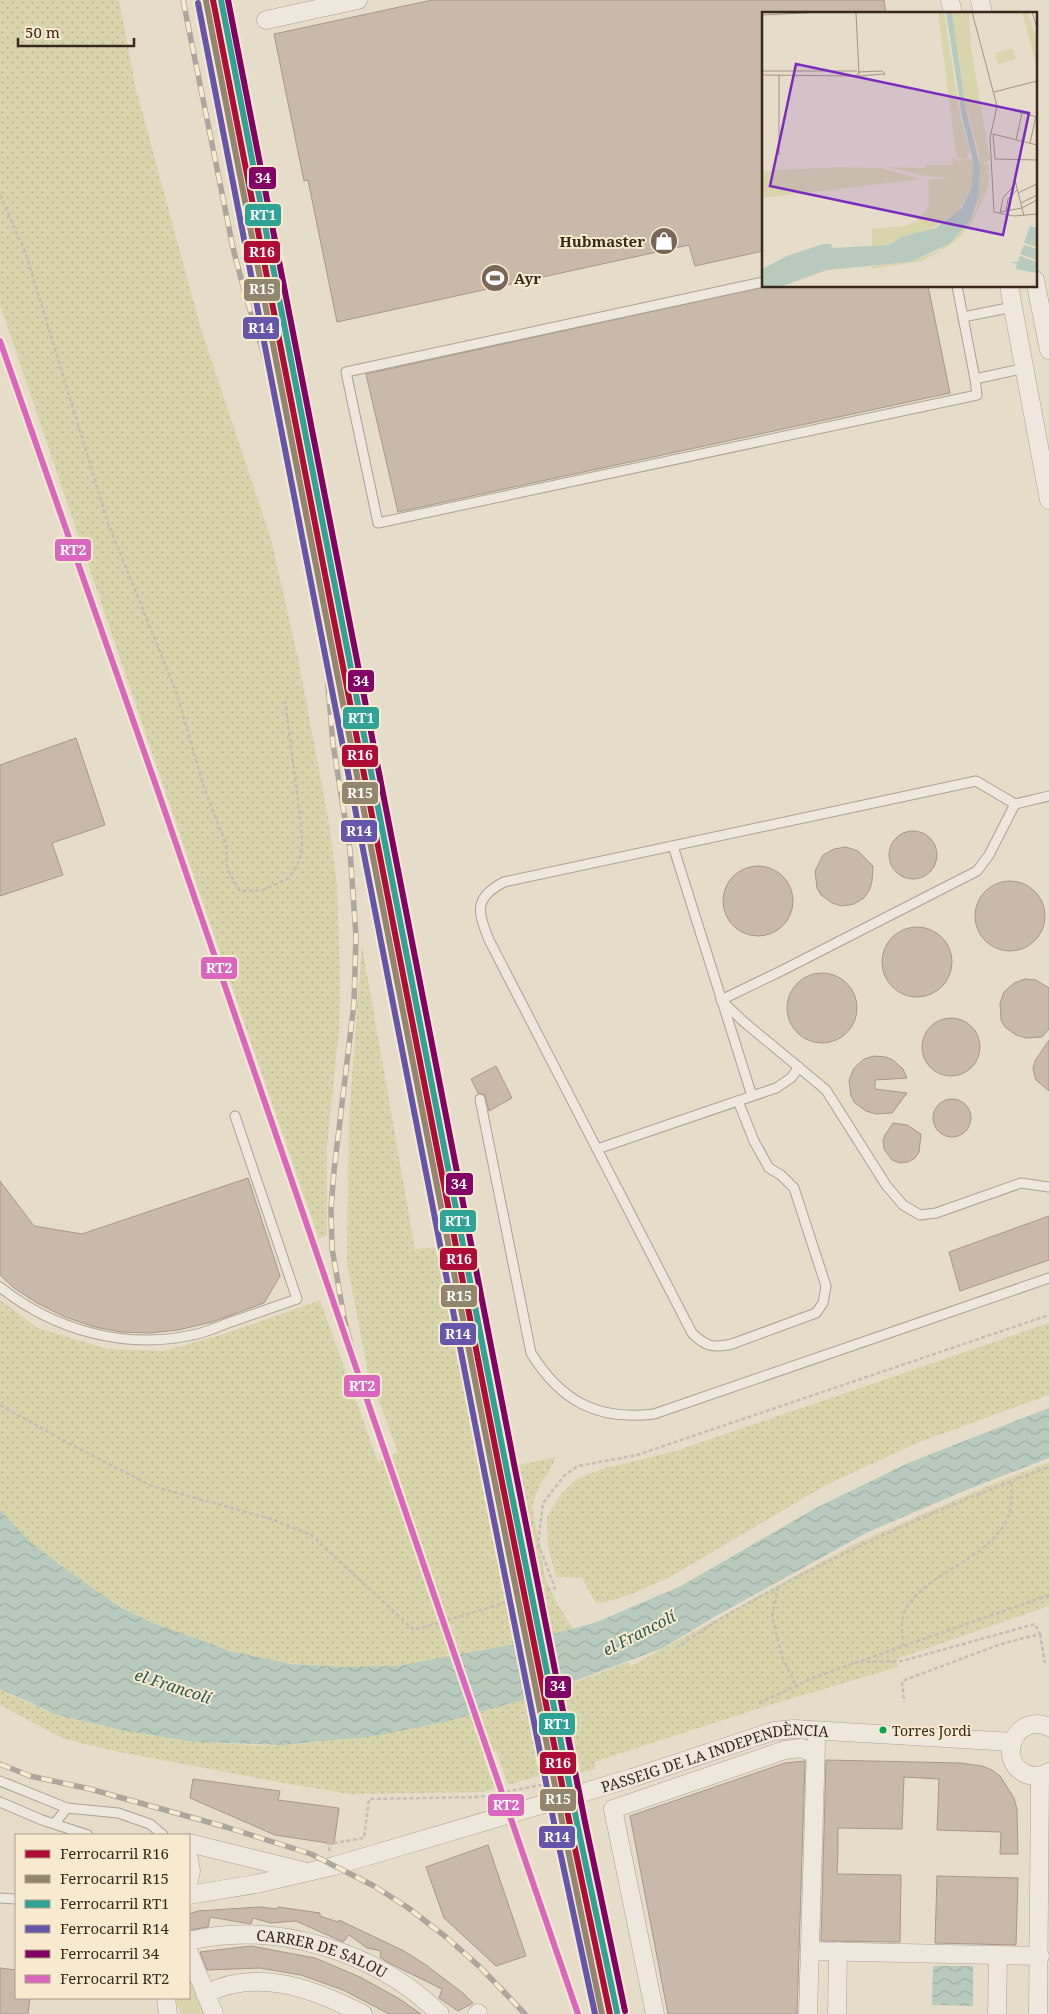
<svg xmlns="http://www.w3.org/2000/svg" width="1049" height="2014" font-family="'Noto Serif',serif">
	<defs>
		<pattern id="grass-dots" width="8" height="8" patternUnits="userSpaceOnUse" patternTransform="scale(1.25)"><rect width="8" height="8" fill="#d8d5ac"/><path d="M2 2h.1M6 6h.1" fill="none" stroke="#bab793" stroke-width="1.8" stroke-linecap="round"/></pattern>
		<pattern id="water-waves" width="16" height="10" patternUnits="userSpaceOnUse" patternTransform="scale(1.25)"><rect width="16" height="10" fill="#b7cabd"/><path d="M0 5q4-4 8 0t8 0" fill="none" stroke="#9eaea2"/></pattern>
	</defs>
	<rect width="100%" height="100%" fill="#e6dcca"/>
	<g fill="url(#grass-dots)">
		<path d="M0 0H119L136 89 201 329 271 539 298 658 329 823 337 886 340 978 339 1030 327 1146V1235L319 1239 209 920 0 305Z"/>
		<path d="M362 945 415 1249 439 1247 461 1367 472 1364 493 1470 556 1457 549 1472 540 1484 532 1507 546 1580 558 1605 574 1630C537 1641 498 1649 460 1656 439 1660 418 1664 397 1666 266 1677 128 1631 31 1543 20 1533 10 1521 0 1510V1300L38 1328 108 1349 164 1351 227 1333 320 1300 378 1462 398 1452 368 1373 347 1263 349 1117Z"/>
		<path d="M1049 1323V1395L917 1443 826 1485 670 1577 629 1595 606 1602 596 1603 582 1578 556 1577 548 1547 547 1517 561 1494 578 1478 605 1468 676 1451Z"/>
		<path d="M1049 1462V1606L896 1659 898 1667 763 1707 594 1762 596 1769 575 1774 563 1719 543 1724 553 1772 508 1785 496 1751 483 1756 495 1788 483 1792 349 1794 289 1784 114 1751 64 1739 0 1705V1689C46 1714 96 1726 147 1734 192 1742 238 1746 283 1745 299 1745 316 1742 332 1740 434 1730 533 1700 628 1662L631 1666 854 1544 992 1484Z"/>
	</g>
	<path fill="#d8d5ac" d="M189 1965 210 2014H181L175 2000V1998H189Z"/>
	<g fill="url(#water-waves)">
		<path d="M1049 1408V1458L966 1490 868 1532 714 1617 663 1648 526 1699 449 1721 375 1736 284 1745 196 1742 126 1731 58 1715 0 1689V1510L31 1543 67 1570 120 1607 153 1623 230 1651 292 1664 345 1667 397 1666 517 1644 597 1622 681 1586 816 1508 908 1463Z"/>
		<path d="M933 1966H973V2006L932 2005Z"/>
	</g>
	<g fill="#c9b9ab" stroke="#a6978a">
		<path d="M432 0H884L886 14H763V251L695 266 689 245 337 322 308 180 304 181 274 34Z"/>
		<path d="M768 286H928L950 393 398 512 366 374Z"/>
		<path d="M76 738 105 825 52 843 63 875 0 896V765Z"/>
		<circle cx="913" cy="855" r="24"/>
		<path d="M846 847 858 851 873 866 872 881 870 889 864 898 854 904 842 906 832 903 821 895 817 888 815 871 823 855 834 849Z"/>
		<circle cx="758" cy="901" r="35"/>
		<circle cx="1010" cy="916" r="35"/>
		<circle cx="917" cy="962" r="35"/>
		<circle cx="822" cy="1008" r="35"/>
		<path d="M1025 979 1036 980 1049 988V1029L1042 1037 1026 1038 1016 1035 1005 1027 1001 1020 1000 1003 1004 992 1014 983Z"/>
		<circle cx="951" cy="1047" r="29"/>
		<path d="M1049 1040V1091L1036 1080 1033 1069 1035 1061Z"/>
		<path d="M874 1056 886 1057 893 1060 903 1069 907 1078 875 1080V1089L907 1093 892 1113 876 1114 866 1111 855 1103 851 1096 849 1080 854 1068 864 1059Z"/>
		<path d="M496 1066 512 1098 489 1111 485 1095 478 1093 471 1079Z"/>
		<circle cx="952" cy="1118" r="19"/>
		<path d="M893 1123 907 1125 921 1134 919 1152 915 1158 908 1162 900 1163 892 1160 884 1149 883 1140 885 1135Z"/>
		<path d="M248 1178 280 1276 264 1303 212 1322 178 1330 150 1333 122 1332 95 1327 65 1317 37 1303 14 1288 0 1275V1181L34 1226 82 1234Z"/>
		<path d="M1049 1216V1260L960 1291 949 1252Z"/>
		<path d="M826 1760 960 1763 982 1766 992 1770 1000 1776 1014 1798 1017 1809 1018 1854H1000L1001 1832 937 1830 939 1779 904 1777 902 1829 838 1828V1851L837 1874 901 1875 900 1942 821 1941Z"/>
		<path d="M805 1761 797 2014H668L630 1816 785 1763Z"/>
		<path d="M193 1779 280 1791 278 1800 339 1808 334 1844 275 1835 190 1798Z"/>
		<path d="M488 1845 526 1956 496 1966 444 1918 426 1867Z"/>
		<path d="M937 1876 1018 1878 1016 1945 935 1943Z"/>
		<path d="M259 1907 277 1909 278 1907 320 1913V1916L338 1922 339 1920 404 1951 426 1965 463 1993 473 2003 458 2011 439 1998 442 1989 387 1962 380 1957 381 1951 367 1948 349 1935 343 1942 296 1921 271 1923 253 1918 251 1924 210 1917 208 1927 189 1930V1914L198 1911Z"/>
		<path d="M251 1946 315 1958 360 1977 398 1998 421 2014H389L343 1990 301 1975 260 1968 207 1970 200 1952Z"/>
		<path d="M0 1968 16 1970V1998H30L28 2014H0Z"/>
	</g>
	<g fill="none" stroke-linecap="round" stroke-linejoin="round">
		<defs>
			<g id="lane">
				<path d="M763 282 346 372 378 523 977 395 975 379 1026 368"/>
				<path d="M957 286 963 317 1013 307"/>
				<path d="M963 317 975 379"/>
				<path d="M1015 804 989 855 977 871 783 970 721 1000 744 1022 826 1090 886 1185 903 1205 920 1215 936 1213 1021 1183 1049 1187"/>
				<path d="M673 846 752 1096"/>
				<path d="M480 1099 531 1353C561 1401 597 1421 654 1414L1049 1278"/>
				<path d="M738 1101 754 1141 769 1168 781 1175 794 1188 826 1286 823 1303 816 1313 732 1344C713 1348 706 1347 692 1333L489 940C478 912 473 898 504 882L976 781 1015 804 1049 796"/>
				<path d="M597 1149 776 1088 791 1078 799 1067"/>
				<path d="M0 1287C54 1330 125 1350 192 1335 205 1333 217 1327 228 1323 251 1315 274 1307 297 1299L235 1116"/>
				<path d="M0 1781 67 1808 118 1813 150 1824 163 1835"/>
				<path d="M0 1802 42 1820 88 1835"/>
				<path d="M55 1823 67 1808"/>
				<path d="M0 1898 16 1899"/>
			</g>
			<g id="street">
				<path d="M950 0 953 14"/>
				<path d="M980 0 983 14"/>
				<path d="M266 20 358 0"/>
				<path d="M1035 280 1049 350"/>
				<path d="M1009 286 1049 500"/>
				<path d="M1049 1727C1016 1712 995 1760 1026 1774 1034 1777 1042 1776 1049 1772"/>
				<path d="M189 1843 303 1871"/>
				<path d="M189 1859 191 1871 189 1880"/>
				<path id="s1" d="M189 1895 256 1884 334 1866 632 1778 774 1731 794 1729 1012 1742"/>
				<path id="s2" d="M189 1941C276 1920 377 1952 440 2014"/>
				<path d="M810 1951 1040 1956"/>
				<path d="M189 1953 214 2014"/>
				<path d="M205 1994C258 1967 314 1989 363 2014"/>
				<path d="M166 1998 168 2014"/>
				<path d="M477 2014 478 2013"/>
				<path d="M655 2014 613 1809 785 1750 802 1748 815 1754"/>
				<path d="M808 2014 816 1743"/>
				<path d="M837 2014 838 1951"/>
				<path d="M997 2014 998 1955"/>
				<path d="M1038 2014 1040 1776"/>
			</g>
		</defs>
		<use href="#lane" stroke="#aba194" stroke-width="11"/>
		<use href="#street" stroke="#aba194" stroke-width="19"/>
		<g stroke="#c5beb4" stroke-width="2.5" stroke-dasharray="4 2.5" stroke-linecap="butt">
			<path d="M0 195 26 254 108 523 177 694 204 788 226 844 227 869 240 891 263 890 289 878 300 860 302 841 299 808 285 701"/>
			<path d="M0 1405 68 1443 152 1486 271 1519 311 1535 414 1630 555 1588 538 1543 543 1503 565 1475 578 1466 637 1455 1049 1315"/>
			<path d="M778 1587 772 1616 782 1657 796 1685"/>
			<path d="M1040 1634 1045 1663"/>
			<path d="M903 1646C903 1638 900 1624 903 1616 915 1575 991 1562 1009 1515 1012 1505 1011 1491 1012 1481"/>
			<path d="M676 1648C695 1636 714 1622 734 1611 835 1554 941 1507 1049 1467"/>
			<path d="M860 1662 902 1661 1035 1624 1040 1634 1001 1644 902 1681 904 1702"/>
			<path d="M759 1703 815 1677 1049 1595"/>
			<path d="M330 1851 328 1844 364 1838 369 1799 479 1797 556 1782"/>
		</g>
		<use href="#lane" stroke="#ede7dd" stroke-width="9"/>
		<use href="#street" stroke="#ede7dd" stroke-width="18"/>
		<defs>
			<g id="rail">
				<path d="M183 0 233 248 244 290 277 397 293 459 316 567 429 1163C441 1210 456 1257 468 1305"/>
				<path d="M325 649 333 744 350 850 356 936 354 1003 334 1171 331 1209 332 1248 344 1318 359 1377"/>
				<path d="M0 1764 30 1776 90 1789 226 1827 311 1854 374 1886 407 1907 446 1937 480 1967 525 2014"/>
			</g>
		</defs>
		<use href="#rail" stroke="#aca69d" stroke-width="5.5"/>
		<use href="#rail" stroke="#f8eacf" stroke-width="4" stroke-dasharray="11" stroke-linecap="butt"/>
		<defs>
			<path id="rail-1" d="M213 0 500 1472 570 1825 610 2014"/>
			<path id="rail-2" d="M206 1 493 1473 563 1826 602 2014"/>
			<path id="rail-3" d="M221 0 507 1471 577 1823 617 2012"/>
			<path id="rail-4" d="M198 3 485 1475 555 1828 595 2014"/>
			<path id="rail-5" d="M228 0 515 1469 585 1822 625 2011"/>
			<path id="rail-6" d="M0 341 160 797 578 2014"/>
		</defs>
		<use href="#rail-1" stroke="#f8eacf" stroke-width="10"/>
		<use href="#rail-2" stroke="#f8eacf" stroke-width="10"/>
		<use href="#rail-3" stroke="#f8eacf" stroke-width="10"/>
		<use href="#rail-4" stroke="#f8eacf" stroke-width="10"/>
		<use href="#rail-5" stroke="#f8eacf" stroke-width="10"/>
		<use href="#rail-6" stroke="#f8eacf" stroke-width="10"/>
		<use href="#rail-1" stroke="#af0d38" stroke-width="6"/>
		<use href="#rail-2" stroke="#93866e" stroke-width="6"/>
		<use href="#rail-3" stroke="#2fa496" stroke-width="6"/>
		<use href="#rail-4" stroke="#6556ac" stroke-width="6"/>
		<use href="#rail-5" stroke="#830065" stroke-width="6"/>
		<use href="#rail-6" stroke="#d967be" stroke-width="6"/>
	</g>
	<defs>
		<symbol id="shop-disc" viewBox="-11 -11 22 22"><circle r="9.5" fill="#766759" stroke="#f8eacf"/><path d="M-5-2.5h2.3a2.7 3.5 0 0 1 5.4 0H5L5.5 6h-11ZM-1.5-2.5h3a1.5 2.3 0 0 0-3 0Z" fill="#fff"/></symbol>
		<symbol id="stadium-disc" viewBox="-11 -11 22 22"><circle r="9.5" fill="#766759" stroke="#f8eacf"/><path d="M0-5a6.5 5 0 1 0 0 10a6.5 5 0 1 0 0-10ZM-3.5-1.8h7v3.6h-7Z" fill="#fff"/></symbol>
	</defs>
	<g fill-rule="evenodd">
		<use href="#shop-disc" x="648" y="225" width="32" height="32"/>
		<use href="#stadium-disc" x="479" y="262" width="32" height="32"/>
	</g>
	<circle fill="#00a651" stroke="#f8eacf" stroke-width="2" cx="883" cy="1730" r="4.5"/>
	<g text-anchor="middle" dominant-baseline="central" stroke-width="4" stroke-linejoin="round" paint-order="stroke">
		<g font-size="14" fill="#39281c" stroke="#f8eacf" text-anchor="start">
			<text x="892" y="1730">Torres Jordi</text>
		</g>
		<g font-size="15" font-weight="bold" fill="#39281c" stroke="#f8eacf" text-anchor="end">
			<text x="645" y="241">Hubmaster</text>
			<text x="514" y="278" text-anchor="start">Ayr</text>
		</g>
		<g font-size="15" fill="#39281c" stroke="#f8eacf">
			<text stroke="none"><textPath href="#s1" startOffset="545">PASSEIG DE LA INDEPENDÈNCIA</textPath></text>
			<text stroke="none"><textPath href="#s2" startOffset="136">CARRER DE SALOU</textPath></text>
		</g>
		<g font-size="16" font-style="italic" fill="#2a5a54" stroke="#f8eacf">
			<text transform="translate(639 1633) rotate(-27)">el Francolí</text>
			<text transform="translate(173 1686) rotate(18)">el Francolí</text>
		</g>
	</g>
	<g transform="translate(762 12)">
		<rect width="275" height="275" fill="#e6dcca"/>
		<path d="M176 0H182L198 103 208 140 204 148 197 147 194 143ZM190 0H207L209 36 228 148 221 151 227 153V159H223L228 162 225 177 211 209 196 227 182 237 160 249 110 257V254L148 250 178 238 205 214 215 194 218 173 217 141 204 95ZM251 36 254 47 236 52 233 41ZM191 145 196 149 211 147 210 175 197 199 161 222 140 225 127 233 110 234V217L142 214 155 209 167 194 166 168 187 166 163 164 126 155 163 156V153H190ZM77 155 119 156 159 167 0 186V159Z" fill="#d8d5ac"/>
		<path d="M260 0H266L275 28V56Z" fill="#d8d5ac"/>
		<path d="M184 0H190L204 98 218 154 217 184 208 209 187 232 148 250 65 258 18 275H0V257L25 244 61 232H69L70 236 127 233 139 225 174 216 200 196 210 175 211 149 200 104ZM268 214 275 216V235L262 231ZM262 233 275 237V248L258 242ZM258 244 275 250V261L253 257 255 252 247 250H256Z" fill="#b7cabd"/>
		<path fill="none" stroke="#a19484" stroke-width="1" d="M210 0 235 94 228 126 232 200M270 0 275 16M0 3 61 0M0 59H95M96 60 120 59 123 62 96 64M0 63 93 64M93 64 97 62 94 1M232 80 275 69M235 94 275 105M231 122 233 147 275 148M231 122 275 133M254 128 260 101M268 131 274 104M17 143V63M253 168 262 204M256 181 275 172M259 191 275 183M244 199 246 187 255 178M232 200 252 204 275 202M238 200 260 196 275 188M238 201 241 186 254 171"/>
		<path fill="#7b2cbf" fill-opacity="0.15" stroke="#7b2cbf" stroke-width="2.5" d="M34 52 267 101 241 223 8 174Z"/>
		<rect width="275" height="275" fill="none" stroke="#39281c" stroke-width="2.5"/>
	</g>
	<g stroke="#f8eacf" stroke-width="2">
		<rect x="248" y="166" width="29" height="24" rx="5" fill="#830065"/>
		<rect x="244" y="203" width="38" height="24" rx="5" fill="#2fa496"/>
		<rect x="243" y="240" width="38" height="24" rx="5" fill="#af0d38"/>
		<rect x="243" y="278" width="38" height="24" rx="5" fill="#93866e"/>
		<rect x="242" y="316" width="38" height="24" rx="5" fill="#6556ac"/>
		<rect x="54" y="538" width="38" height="24" rx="5" fill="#d967be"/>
		<rect x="347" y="669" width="28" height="24" rx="5" fill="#830065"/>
		<rect x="342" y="706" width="38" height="24" rx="5" fill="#2fa496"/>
		<rect x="341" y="744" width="38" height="24" rx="5" fill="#af0d38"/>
		<rect x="341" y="781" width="38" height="24" rx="5" fill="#93866e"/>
		<rect x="340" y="819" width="38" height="24" rx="5" fill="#6556ac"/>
		<rect x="200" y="956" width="38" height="24" rx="5" fill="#d967be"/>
		<rect x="445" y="1172" width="29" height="24" rx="5" fill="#830065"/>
		<rect x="439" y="1209" width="38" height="24" rx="5" fill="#2fa496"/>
		<rect x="439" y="1247" width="39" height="24" rx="5" fill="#af0d38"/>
		<rect x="440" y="1284" width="38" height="24" rx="5" fill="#93866e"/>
		<rect x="439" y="1322" width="38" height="24" rx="5" fill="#6556ac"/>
		<rect x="343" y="1374" width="38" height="24" rx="5" fill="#d967be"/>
		<rect x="544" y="1675" width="28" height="24" rx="5" fill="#830065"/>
		<rect x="538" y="1712" width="38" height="24" rx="5" fill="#2fa496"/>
		<rect x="539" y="1751" width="38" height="24" rx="5" fill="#af0d38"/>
		<rect x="539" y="1788" width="38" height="24" rx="5" fill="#93866e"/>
		<rect x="487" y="1793" width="38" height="24" rx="5" fill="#d967be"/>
		<rect x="538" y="1825" width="38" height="24" rx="5" fill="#6556ac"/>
	</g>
	<g font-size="14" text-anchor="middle" font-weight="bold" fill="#fff">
		<text x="263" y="183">34</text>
		<text x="263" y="220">RT1</text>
		<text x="262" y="257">R16</text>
		<text x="262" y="294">R15</text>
		<text x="261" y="333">R14</text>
		<text x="73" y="555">RT2</text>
		<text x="361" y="686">34</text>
		<text x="361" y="723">RT1</text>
		<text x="360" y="760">R16</text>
		<text x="360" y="798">R15</text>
		<text x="359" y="836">R14</text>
		<text x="219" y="973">RT2</text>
		<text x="459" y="1189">34</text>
		<text x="458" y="1226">RT1</text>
		<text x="459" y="1264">R16</text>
		<text x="459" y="1301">R15</text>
		<text x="458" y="1339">R14</text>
		<text x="362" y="1391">RT2</text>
		<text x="558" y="1691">34</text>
		<text x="557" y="1729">RT1</text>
		<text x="558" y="1768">R16</text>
		<text x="558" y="1804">R15</text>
		<text x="506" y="1810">RT2</text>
		<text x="557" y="1842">R14</text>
	</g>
	<rect x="15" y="1834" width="175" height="165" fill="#f8eacf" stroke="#ac9c87"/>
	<rect x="25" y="1850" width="25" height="8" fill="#af0d38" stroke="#ac9c87"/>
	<text x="60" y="1859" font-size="15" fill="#39281c">Ferrocarril R16</text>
	<rect x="25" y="1875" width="25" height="8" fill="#93866e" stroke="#ac9c87"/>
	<text x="60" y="1884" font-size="15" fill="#39281c">Ferrocarril R15</text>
	<rect x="25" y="1900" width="25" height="8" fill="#2fa496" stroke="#ac9c87"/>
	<text x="60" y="1909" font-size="15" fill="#39281c">Ferrocarril RT1</text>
	<rect x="25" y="1925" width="25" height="8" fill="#6556ac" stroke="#ac9c87"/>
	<text x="60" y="1934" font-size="15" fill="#39281c">Ferrocarril R14</text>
	<rect x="25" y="1950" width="25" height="8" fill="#830065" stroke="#ac9c87"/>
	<text x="60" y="1959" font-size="15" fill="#39281c">Ferrocarril 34</text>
	<rect x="25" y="1975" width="25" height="8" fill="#d967be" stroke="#ac9c87"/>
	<text x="60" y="1984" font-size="15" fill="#39281c">Ferrocarril RT2</text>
	<path d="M18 38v8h116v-8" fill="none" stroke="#39281c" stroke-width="2.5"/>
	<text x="25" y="38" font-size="15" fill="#39281c" stroke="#f8eacf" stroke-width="4" paint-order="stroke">50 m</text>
</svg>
